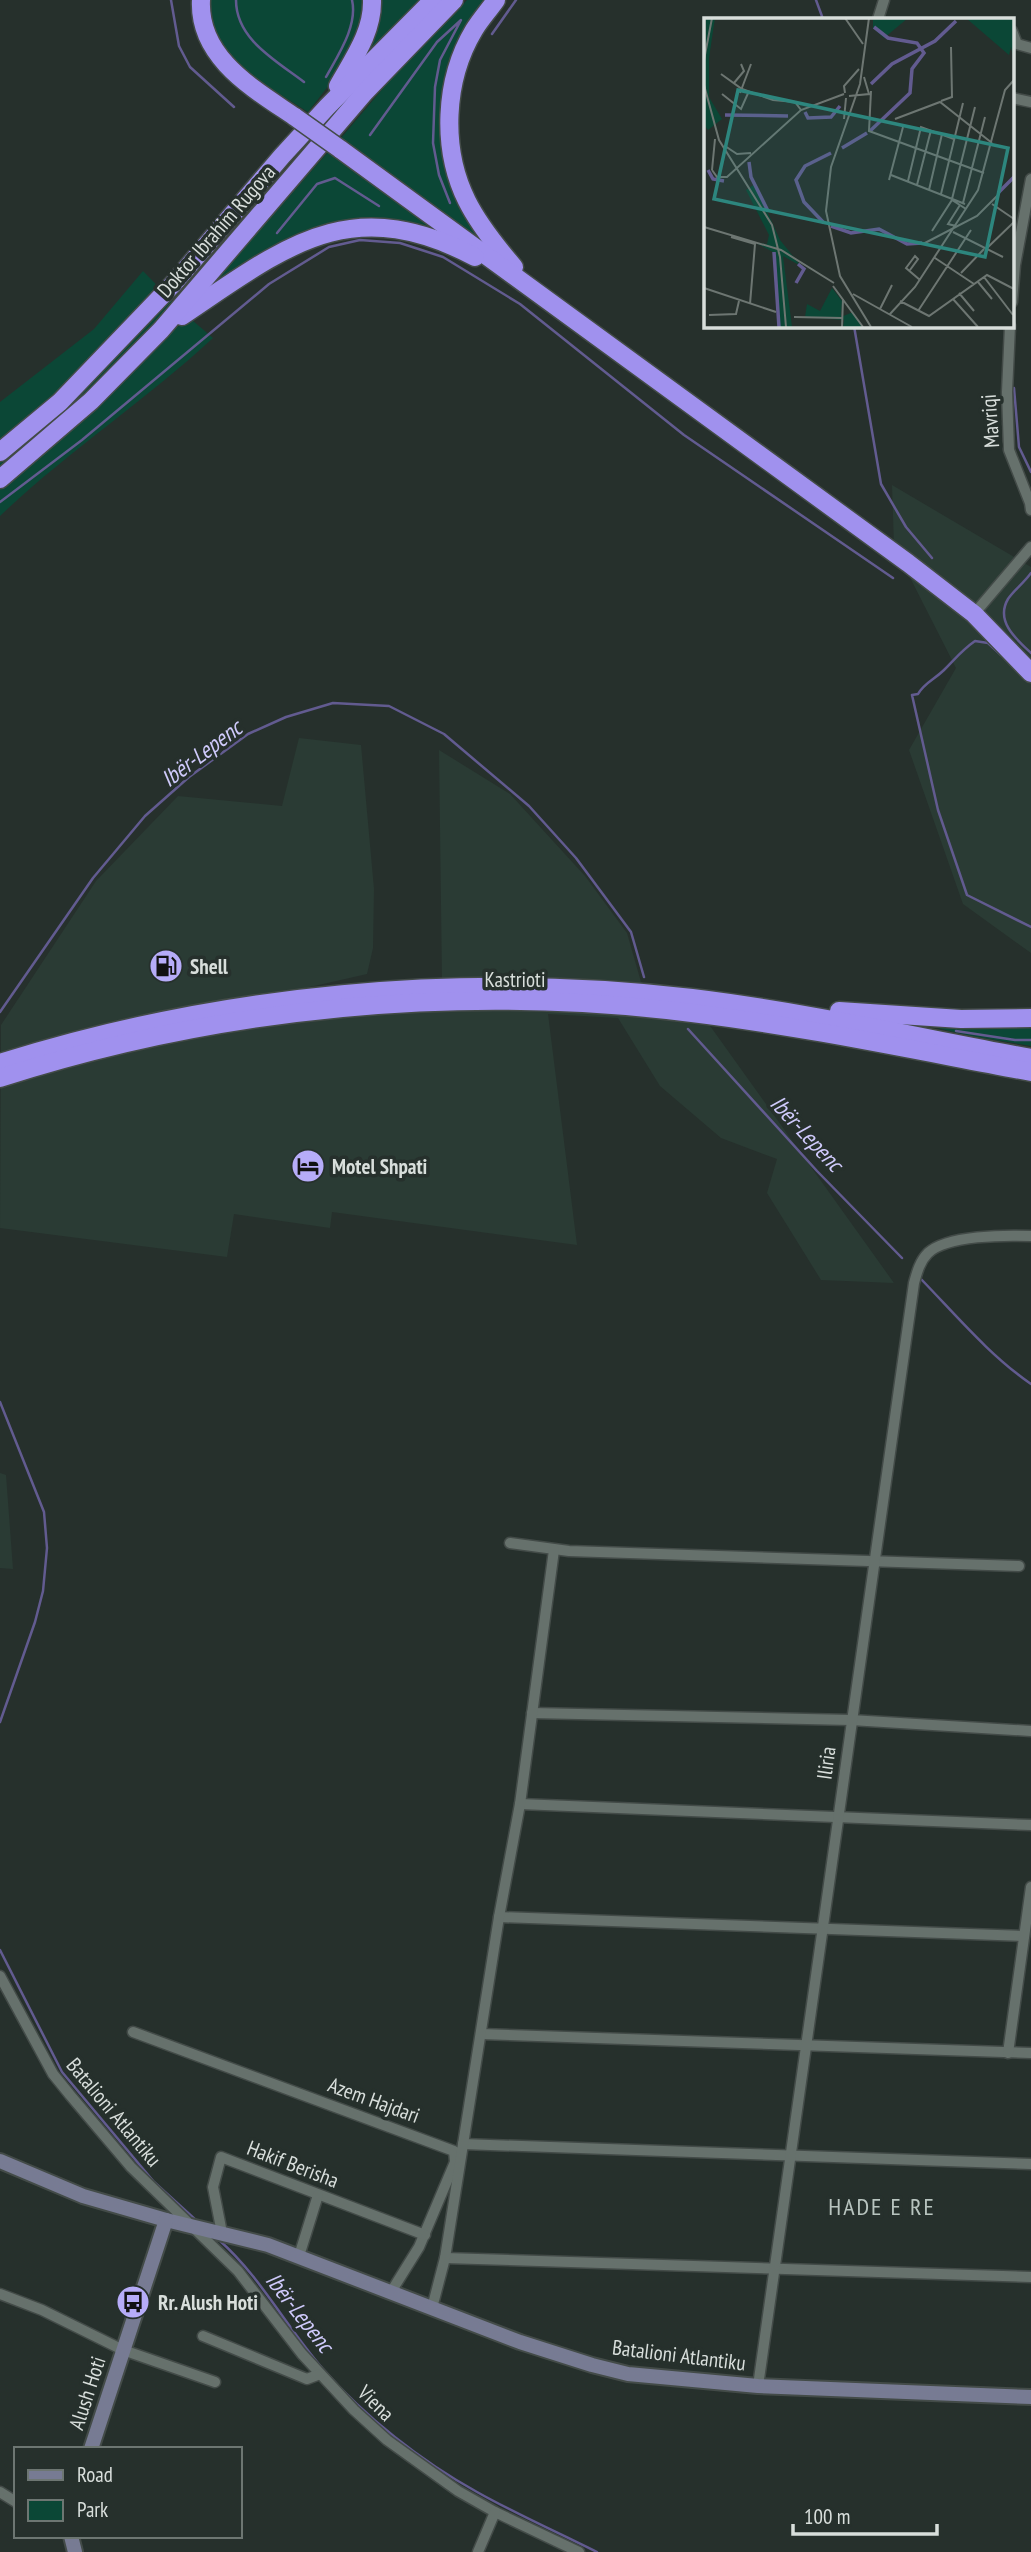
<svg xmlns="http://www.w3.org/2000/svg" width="1031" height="2552" font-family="'PT Sans Narrow',sans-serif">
	<rect width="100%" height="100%" fill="#26302c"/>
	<g fill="#2a3b34">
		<path d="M892 485 1031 567V953L963 904 909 750 956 668 894 546Z"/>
		<path d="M299 738 361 745 374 889 373 948 367 974 279 994 442 982 439 750 510 794 585 876 627 933 641 982 708 1023 894 1283 821 1280 767 1193 777 1159 721 1138 660 1086 618 1018 548 1014 577 1245 332 1212 330 1228 234 1214 227 1257 0 1228 1 1025 96 881 178 796 282 806Z"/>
		<path d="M0 1473 6 1475 13 1569 0 1568Z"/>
	</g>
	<g fill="#0b4736">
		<path d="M211 0H366L367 9 340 71 308 112C278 93 241 72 221 43 212 30 211 15 211 0Z"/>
		<path d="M377 0H425L360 62Z"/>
		<path d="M467 0H490L472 25 449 158 500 256 340 139 391 79Z"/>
		<path d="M328 152 457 241 341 224 196 303Z"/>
		<path d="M143 271 185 314 213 338C145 401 67 452 0 516V402L94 329Z"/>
		<path d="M903 1020 1031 1022V1046L971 1036Z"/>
	</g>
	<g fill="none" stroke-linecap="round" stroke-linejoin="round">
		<g stroke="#625b90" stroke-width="2.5">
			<path d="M171 0 179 46 190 67 234 107"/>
			<path d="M236 0C236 39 275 60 304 82"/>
			<path d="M816 0 823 19"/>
			<path d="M492 34 516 0"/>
			<path d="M326 77C338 55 358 26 352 0"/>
			<path d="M370 135 437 42 461 20 440 60 435 87 433 143 439 175 450 203"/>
			<path d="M277 233 317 184 335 178 379 206"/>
			<path d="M854 326 881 484 906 527 932 558"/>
			<path d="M1014 388 1019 447 1031 472"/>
			<path d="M0 502 82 440 269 284 329 247 360 240 400 243 443 257 520 304 684 435 893 578"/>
			<path d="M1031 573C1024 583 1014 590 1008 599 995 621 1016 639 1031 653"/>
			<path d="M1001 655 988 643 975 641C962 650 955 659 944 670 935 679 924 683 918 694L912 695 938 810 967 895 1031 927"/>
			<path d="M0 1012 93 878 145 816 189 777 248 734 286 717 333 703 389 706 444 734 529 806 576 858 631 932 644 977"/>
			<path d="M688 1029 817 1171 902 1258"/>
			<path d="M956 1031 1015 1040H1031"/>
			<path d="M920 1278C955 1314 989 1355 1031 1384"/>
			<path d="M0 1402 44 1512 47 1548 43 1591 35 1622 0 1722"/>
			<path d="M0 1950 62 2072 154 2182 198 2222"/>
			<path d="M219 2240C260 2276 287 2328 323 2369 365 2417 421 2461 477 2492 516 2514 557 2532 597 2552"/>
		</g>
		<defs>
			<g id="street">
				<path d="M878 19 884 0"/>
				<path d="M1012 31 1017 44 1031 48"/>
				<path d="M1012 98 1031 102"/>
				<path d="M1012 302 1015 265 1031 179"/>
				<path d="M1010 326 1007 392 1009 450 1030 503 1031 510"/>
				<path d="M974 614 1031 547"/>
				<path d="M510 1543 569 1551 1019 1566"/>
				<path d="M532 1713 851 1720 1031 1731"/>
				<path d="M520 1804 1031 1825"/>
				<path d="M499 1917 1024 1936"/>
				<path d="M0 1976 53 2074 70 2095 131 2167 238 2271 302 2354 354 2410 387 2440 458 2491 495 2512 579 2552"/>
				<path d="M133 2032 454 2151 455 2162 419 2247 391 2292"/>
				<path d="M481 2034 1031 2053"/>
				<path d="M1008 2053 1031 1887"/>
				<path d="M463 2144 1031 2164"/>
				<path d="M222 2233 213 2187 221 2157 425 2235"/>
				<path d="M299 2256 318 2195"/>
				<path d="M445 2258 1031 2277"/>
				<path d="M0 2294 42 2310 123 2350 215 2382"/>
				<path d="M432 2308 445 2258 499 1917 520 1804 554 1550"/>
				<path d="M203 2336 302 2377 307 2379 320 2374"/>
				<path d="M758 2386 914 1283C917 1272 920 1261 928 1253 947 1235 1006 1235 1031 1236"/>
				<path d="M0 2492 16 2502"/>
				<path d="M478 2552 495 2512"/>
			</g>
			<g id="secondary">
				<path d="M0 2161 83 2196 166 2220 268 2245 520 2342 592 2365 628 2374 758 2386 1031 2397"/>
				<path d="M91 2449 166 2220"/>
				<path d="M71 2536 75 2552"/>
			</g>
			<g id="highway">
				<path d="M201 0C198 58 254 89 295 117"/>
				<path d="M496 0C489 10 480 20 474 30 444 80 441 149 467 201 479 225 496 246 514 267"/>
				<path d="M338 86C353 59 373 32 372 0"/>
				<path d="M340 149 908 563 974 614 1031 673"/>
				<path d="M182 316C285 247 349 191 475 257"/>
				<path d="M0 452 60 402 174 283 282 156 327 107 433 0"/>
				<path d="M0 479 91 401 161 330 365 92 454 0"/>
				<path d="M839 1011 961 1019 1031 1018"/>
				<path d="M0 1063C222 993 461 971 692 998 806 1012 918 1037 1031 1058"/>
				<path d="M0 1078C221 1007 461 984 692 1013 806 1027 918 1051 1031 1072"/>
			</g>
		</defs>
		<use href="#street" stroke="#434b48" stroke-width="13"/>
		<use href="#secondary" stroke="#434b48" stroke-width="18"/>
		<use href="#highway" stroke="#434b48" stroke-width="21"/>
		<use href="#street" stroke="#66716c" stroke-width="10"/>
		<use href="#secondary" stroke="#777b93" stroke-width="14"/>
		<use href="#highway" stroke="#a091ee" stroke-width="18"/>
		<defs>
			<path id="highway-bridge" d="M295 117 340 149"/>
		</defs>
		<use href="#highway-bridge" stroke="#434b48" stroke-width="21" stroke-linecap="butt"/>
		<use href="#highway-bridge" stroke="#a091ee" stroke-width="18"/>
	</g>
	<defs>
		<symbol id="fuel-disc" viewBox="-11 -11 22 22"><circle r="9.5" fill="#b6acf8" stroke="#26302c"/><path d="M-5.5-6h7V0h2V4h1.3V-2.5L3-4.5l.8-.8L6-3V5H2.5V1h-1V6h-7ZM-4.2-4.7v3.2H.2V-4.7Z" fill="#111"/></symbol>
		<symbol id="hotel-disc" viewBox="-11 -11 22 22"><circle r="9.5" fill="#b6acf8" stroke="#26302c"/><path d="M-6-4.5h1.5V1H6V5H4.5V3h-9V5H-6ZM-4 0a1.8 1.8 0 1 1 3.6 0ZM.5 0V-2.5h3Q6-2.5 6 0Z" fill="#111"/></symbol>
		<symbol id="bus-disc" viewBox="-11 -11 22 22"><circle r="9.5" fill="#b6acf8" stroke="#26302c"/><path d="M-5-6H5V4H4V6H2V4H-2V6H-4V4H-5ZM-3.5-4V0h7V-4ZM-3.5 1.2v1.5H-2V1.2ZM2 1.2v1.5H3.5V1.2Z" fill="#111"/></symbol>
	</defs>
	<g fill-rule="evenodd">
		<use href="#fuel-disc" x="147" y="947" width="38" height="38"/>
		<use href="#hotel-disc" x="289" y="1147" width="38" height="38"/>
		<use href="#bus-disc" x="114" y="2283" width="38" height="38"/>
	</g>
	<g text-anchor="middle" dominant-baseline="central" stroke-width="7" stroke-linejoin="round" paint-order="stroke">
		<g font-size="21" fill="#d8dedb" stroke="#26302c">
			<text transform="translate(216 231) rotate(-49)">Doktor Ibrahim Rugova</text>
			<text transform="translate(990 421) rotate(-94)">Mavriqi</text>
			<text x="515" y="979">Kastrioti</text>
			<text transform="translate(826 1763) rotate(-82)">Iliria</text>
			<text transform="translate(374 2100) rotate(20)">Azem Hajdari</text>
			<text transform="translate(114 2112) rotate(50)">Batalioni Atlantiku</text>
			<text transform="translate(293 2164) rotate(21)">Hakif Berisha</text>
			<text transform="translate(679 2355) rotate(7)">Batalioni Atlantiku</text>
			<text transform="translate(87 2393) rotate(-72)">Alush Hoti</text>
			<text transform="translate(376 2403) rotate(44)">Viena</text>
		</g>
		<g font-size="21" font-weight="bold" fill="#d8dedb" stroke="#26302c" text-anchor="start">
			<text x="190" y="966">Shell</text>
			<text x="332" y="1166">Motel Shpati</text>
			<text x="158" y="2302">Rr. Alush Hoti</text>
		</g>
		<g font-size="23" font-style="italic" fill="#cfcafb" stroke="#26302c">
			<text transform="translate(201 753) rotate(-37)">Ibër-Lepenc</text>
			<text transform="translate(807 1133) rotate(47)">Ibër-Lepenc</text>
			<text transform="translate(300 2312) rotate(52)">Ibër-Lepenc</text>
		</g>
		<g font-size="24" letter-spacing="2" fill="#b8c4bf" stroke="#26302c">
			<text x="882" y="2206">HADE E RE</text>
		</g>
	</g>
	<g transform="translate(704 18)">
		<rect width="310" height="310" fill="#26302c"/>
		<path d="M2 0H11L5 40V79L18 101 4 112 0 107ZM169 0H204L180 20 169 10ZM262 0H310V44L307 29 305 37ZM51 166 76 222 97 248 79 238 88 309H74L69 234 52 225 63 226 65 217 42 172ZM128 270 138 283 137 299 149 294 158 309H139L140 302 101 299 103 286 116 293Z" fill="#0b4736"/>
		<path fill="none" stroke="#625b90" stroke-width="3.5" d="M167 66 188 46 231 23 252 3M101 94 104 100 127 99 136 88M21 97 84 98M166 113 206 75 208 51 220 35 213 25 184 20 170 9M138 130 163 115M45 144 47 159 64 193M4 152 9 161 20 163M294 175 310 159M120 205 100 184 92 162 101 148 127 135M127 208 147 215 175 211 203 226 218 225M70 234 75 309M92 265 100 251 94 246"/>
		<path fill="none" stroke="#6d7672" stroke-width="2" d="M141 0 159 26M165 0 156 66 127 149 122 193 136 258 167 309M0 42 8 0M17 56 38 71 69 82 91 84 97 92M30 65 40 53 37 46M0 67 15 122 68 207 76 239 82 309M167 73 165 113 280 155M36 75 47 46M141 75 140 68 155 51M18 76 37 91 45 73M145 78 165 76 160 59M237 83 248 79 247 29M140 101 142 80M191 101 236 84 288 125M21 128 33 136 47 135M8 152 13 159H23L97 92 140 76M8 152 11 121M187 157 261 186M185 162 199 109M204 163 217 109 250 121M213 167 227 112M225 172 238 116M237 176 259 85M248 181 271 89M259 185 281 99M288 186 310 201M252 208 244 206 256 187M0 209 77 232 130 265M228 213 248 182 262 191M249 214 299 239M27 219 51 226 46 286M219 226 273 198 295 176M282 231 310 204M231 240 270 266M206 252 214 241 211 238 202 250 216 262M257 255 280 231M280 259 309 297M274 264 288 281M129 268 159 309M0 270 72 294M255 275 270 293M149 276 208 309M249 281 274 309M196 283 225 298 283 257 310 271M176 291 188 267M214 293 267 212M186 296 211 269 274 172 301 72 310 62M5 297 32 296 35 283M90 299 138 300M138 309 139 281"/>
		<path fill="#2d867e" fill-opacity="0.15" stroke="#2d867e" stroke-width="3.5" d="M34 72 304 130 281 239 10 181Z"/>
		<rect width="310" height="310" fill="none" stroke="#d8dedb" stroke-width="3.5"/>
	</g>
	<rect x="14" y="2447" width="228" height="91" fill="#26302c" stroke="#6d7672" stroke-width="2"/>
	<rect x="28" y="2470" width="35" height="10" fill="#777b93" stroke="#6d7672" stroke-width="2"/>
	<text x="77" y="2482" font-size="21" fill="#d8dedb">Road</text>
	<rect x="28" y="2500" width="35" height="21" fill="#0b4736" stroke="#6d7672" stroke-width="2"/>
	<text x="77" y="2517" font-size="21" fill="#d8dedb">Park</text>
	<path d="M793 2524v10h144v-10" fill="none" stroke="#d8dedb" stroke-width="3.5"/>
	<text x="804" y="2524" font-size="21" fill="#d8dedb" stroke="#26302c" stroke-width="5" paint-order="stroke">100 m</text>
</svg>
